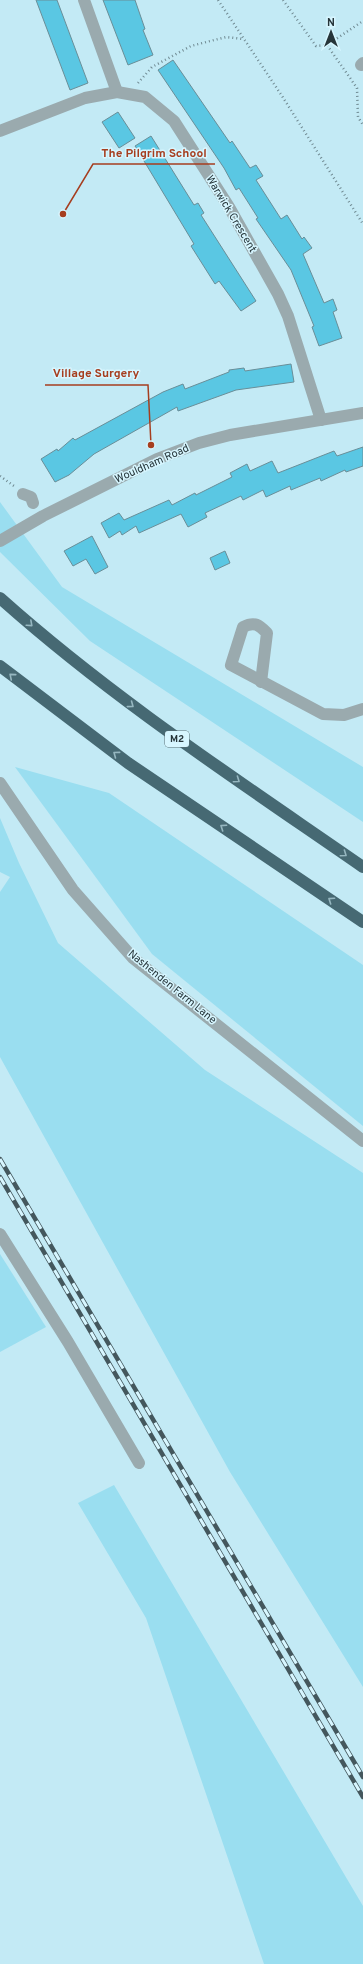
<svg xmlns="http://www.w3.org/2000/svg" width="363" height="1964" font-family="Overpass,sans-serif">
	<rect width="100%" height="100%" fill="#c3eaf5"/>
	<g fill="#9adef0">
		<path d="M0 502 62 587 363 767V822L90 641 0 552Z"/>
		<path d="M15 767 109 793 363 965V1126L152 954Z"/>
		<path d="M0 818 19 863 58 943 205 1070 363 1173V1687L230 1472 0 1057V892L10 877 0 872Z"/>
		<path d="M0 1254 46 1327 0 1352Z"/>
		<path d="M114 1485 363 1906V1964H264L146 1618 78 1503Z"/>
	</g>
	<g fill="#5ac7e3" stroke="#698e98">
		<path d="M36 0H57L88 83 70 90Z"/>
		<path d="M103 0H135L145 29 143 30 153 55 128 65Z"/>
		<path d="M173 60 230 143 232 141 250 168 256 165 263 176 256 180 281 219 287 215 302 239 304 237 312 248 303 254 324 303 333 299 337 310 333 312 342 338 319 346 312 327 314 326 291 270 256 219 258 218 239 188 236 190 224 168 158 70Z"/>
		<path d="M118 112 135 138 119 148 102 122Z"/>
		<path d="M151 136 194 205 198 203 204 213 201 215 256 301 241 311 219 281 215 284 191 246 194 244 135 146Z"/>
		<path d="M291 364 294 382 236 390 178 411 177 407 94 454 69 475 55 482 41 459 57 449 58 451 73 438 75 440 163 392 183 384 185 389 229 372V370L244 368 245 371Z"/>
		<path d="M363 447V466L346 472 345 470 321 481 320 478 291 490 290 486 266 497 263 490 243 500 241 496 205 513 207 517 188 527 181 514 139 533 136 526 122 535 120 531 109 538 101 523 119 513 124 520 169 500 172 505 195 493 196 495 232 477 230 473 247 464 250 471 272 461 278 473 334 451 337 456Z"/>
		<path d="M92 536 108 567 95 574 86 559 73 566 64 551Z"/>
		<path d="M225 551 230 563 215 570 210 558Z"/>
	</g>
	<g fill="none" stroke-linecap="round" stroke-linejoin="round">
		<g stroke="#708a92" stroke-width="2.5" stroke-dasharray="1 3" stroke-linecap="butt">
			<path d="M218 0 282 96 363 224"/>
			<path d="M283 0 316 46 327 45 357 88 358 117 363 125"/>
			<path d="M327 45 363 21"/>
			<path d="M138 83 152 67 191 46 226 37 243 39"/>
			<path d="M0 476 14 486"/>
		</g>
		<g stroke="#9aaaae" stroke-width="12">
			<path d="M84 0 117 92"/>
			<path d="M361 65 363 63"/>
			<path d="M0 131 85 98 117 92 145 97 174 121 229 207 278 294 288 316 321 420"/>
			<path d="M23 494 31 497 33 503"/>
			<path d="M0 541 43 516 157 459 199 443 230 435 363 413"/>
			<path d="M261 682 267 633C259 625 255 621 243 627L231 665 323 714 344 715 363 709"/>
			<path d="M0 783 73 890 133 958 363 1141"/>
			<path d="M0 1234 68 1342 139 1463"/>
		</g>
		<g stroke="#466973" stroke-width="12">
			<path d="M0 598C113 699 239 781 363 867"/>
			<path d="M0 666 128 763 363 922"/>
		</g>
		<defs>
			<g id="rail">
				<path d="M0 1159 363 1777"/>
				<path d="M0 1177 363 1797"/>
			</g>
		</defs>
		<use href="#rail" stroke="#44575d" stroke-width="4.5"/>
		<use href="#rail" stroke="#d7f6ff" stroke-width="3" stroke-dasharray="9" stroke-linecap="butt"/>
	</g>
	<defs><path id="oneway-chevron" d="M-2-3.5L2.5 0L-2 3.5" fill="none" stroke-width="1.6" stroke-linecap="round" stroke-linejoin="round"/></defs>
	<g stroke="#96b7c0">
		<use href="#oneway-chevron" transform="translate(30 624) rotate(42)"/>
		<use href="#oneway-chevron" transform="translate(12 676) rotate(-140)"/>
		<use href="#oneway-chevron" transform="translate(131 705) rotate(37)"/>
		<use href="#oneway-chevron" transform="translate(116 754) rotate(-143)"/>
		<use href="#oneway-chevron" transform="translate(237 780) rotate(35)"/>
		<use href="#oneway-chevron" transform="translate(223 827) rotate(-146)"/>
		<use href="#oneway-chevron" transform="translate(344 854) rotate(35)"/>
		<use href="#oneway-chevron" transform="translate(331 900) rotate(-146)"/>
	</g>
	<g text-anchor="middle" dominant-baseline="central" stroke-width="3" stroke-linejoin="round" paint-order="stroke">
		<rect fill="#d7f6ff" stroke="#5b6f75" stroke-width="1" x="165" y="731" width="24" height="16" rx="3"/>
		<g font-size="10" font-weight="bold" fill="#26353a">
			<text x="177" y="739">M2</text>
		</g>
		<g font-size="11" fill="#26353a" stroke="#d7f6ff">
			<text transform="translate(231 214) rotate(59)">Warwick Crescent</text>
			<text transform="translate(152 464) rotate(-24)">Wouldham Road</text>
			<text transform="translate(172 987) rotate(39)">Nashenden Farm Lane</text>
		</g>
	</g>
	<path fill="none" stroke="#a63e1f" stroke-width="1.5" d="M63 214L93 164H215M151 445L148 385H45"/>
	<g fill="#a63e1f" stroke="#d7f6ff" stroke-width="1.5">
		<circle cx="63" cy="214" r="4"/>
		<circle cx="151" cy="445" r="4"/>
	</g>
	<g font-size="12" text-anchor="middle" font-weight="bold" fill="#a63e1f" stroke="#d7f6ff" stroke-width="3" stroke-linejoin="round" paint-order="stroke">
		<text x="154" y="157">The Pilgrim School</text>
		<text x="96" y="377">Village Surgery</text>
	</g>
	<g transform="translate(331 32)" stroke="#d7f6ff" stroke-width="3" paint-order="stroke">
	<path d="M0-3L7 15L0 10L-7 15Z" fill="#26353a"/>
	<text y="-6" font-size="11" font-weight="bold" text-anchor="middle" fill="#26353a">N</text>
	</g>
</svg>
